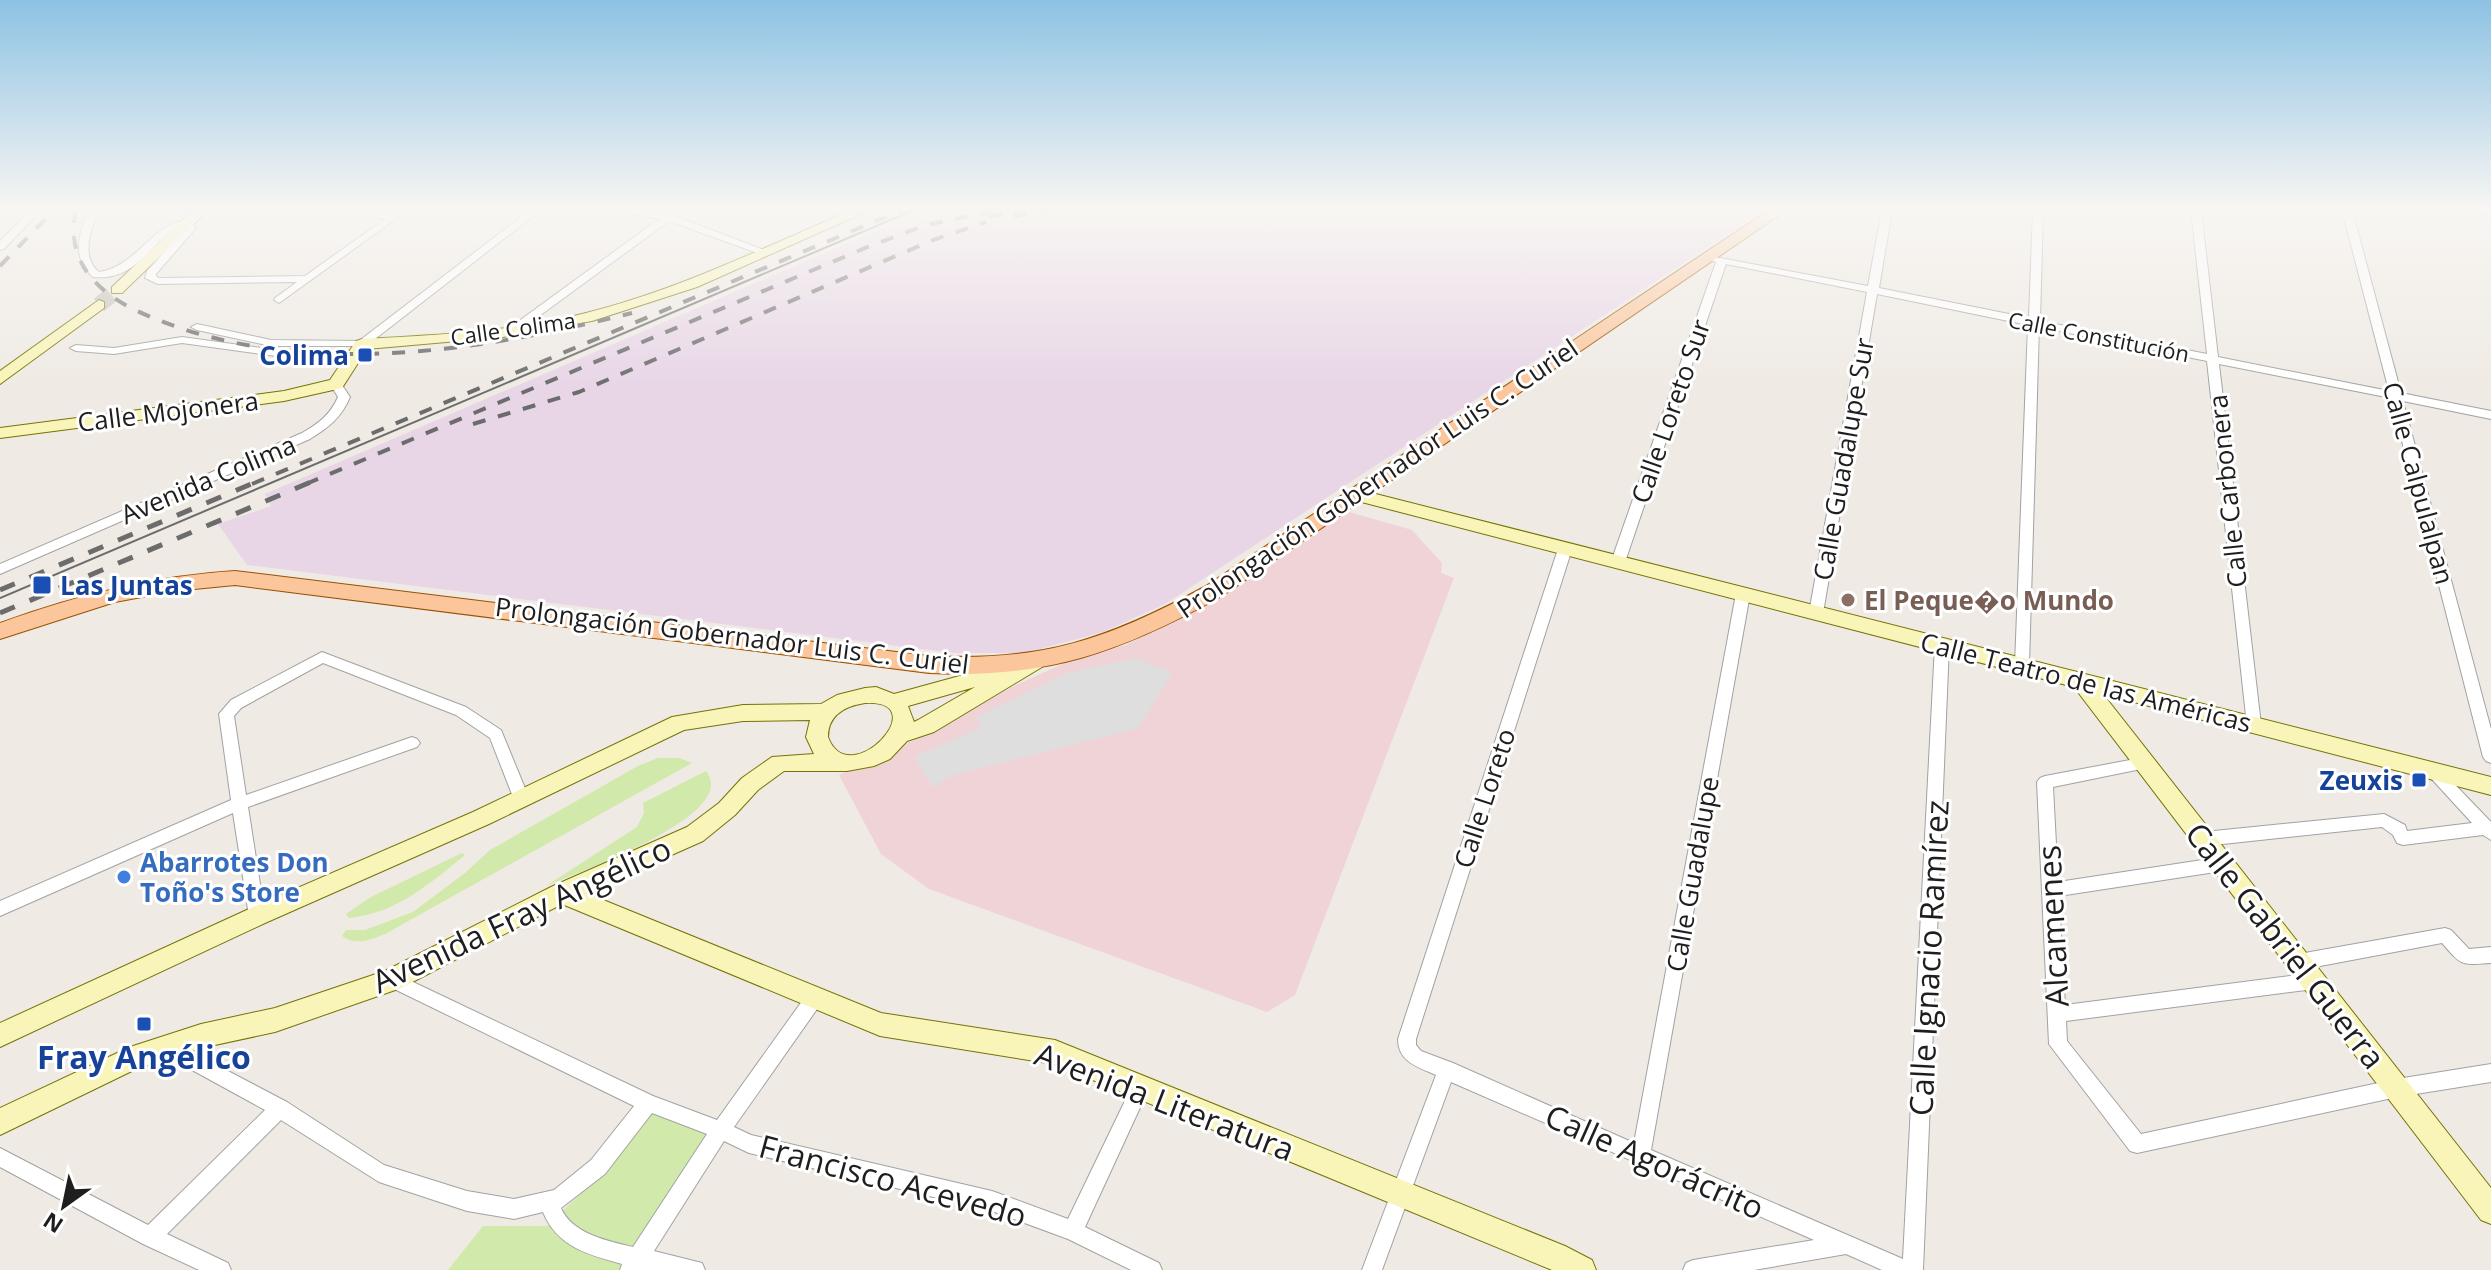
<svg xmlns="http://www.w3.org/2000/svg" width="2491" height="1270" font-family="'Open Sans',sans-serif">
	<rect width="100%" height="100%" fill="#efeae4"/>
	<path fill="#f0d3d6" d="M1342 510 1412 530 1442 563 1441 573 1454 578 1295 995 1267 1012 929 889 881 854 839 775 904 745 1016 685 1078 657 1126 645 1163 625Z"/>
	<path fill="#e8d6e7" d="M947 210H1757L1752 218 1165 604 1103 632 1025 653H954L247 565 218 524 271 506 265 494 902 220 911 225Z"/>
	<g fill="#d1e9aa">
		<path d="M658 758H679L692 763 385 934C370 940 356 946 342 936L346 930H365L413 912 465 873 490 850 638 766Z"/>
		<path d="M706 771C742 815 575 873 546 886L637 827 644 813 643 803Z"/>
		<path d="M462 853 465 855C429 884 397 913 349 918L346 914 371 897Z"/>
		<path d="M652 1114 712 1133 625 1270H448L483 1226H547L600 1175Z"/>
	</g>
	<path fill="#dedede" d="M1136 658 1172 673 1138 728 950 776 933 788 914 757 982 727 976 717 1067 673Z"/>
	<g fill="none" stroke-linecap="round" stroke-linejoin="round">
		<path stroke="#c5c1bc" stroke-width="16" stroke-dasharray="16 8" stroke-linecap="butt" d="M99 305 117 290"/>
		<defs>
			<g id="street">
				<path d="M31 210H41L4 249 0 250V241Z"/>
				<path d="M88 210H98C91 230 80 256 99 272 139 266 153 219 191 221L196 228 156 274V276L159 278 305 276 385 219 350 213 349 210 392 214 397 210H408L279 303 274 300 275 298 297 282 158 284 145 278 147 271 186 228 185 226C152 233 142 282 93 277 71 258 79 234 88 210Z"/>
				<path d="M530 210H541L366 346H271L197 330 191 327 197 324 271 340 359 341Z"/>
				<path d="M621 210H641L665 214 671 210H682L675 216 769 252 764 255 760 254 669 221 516 333H508V329L659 219 626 213Z"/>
				<path d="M1882 210H1892L1879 288 2029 318 2033 210H2043L2040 321 2207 354 2191 210H2201L2218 357 2389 391 2342 210H2352L2401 393 2491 411V419L2403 401 2491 729V763L2486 761 2483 757 2391 398 2219 364 2261 725 2259 729H2249L2247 725 2207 361 2039 327 2029 665 2027 669H2017L2015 665 2028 325 1877 294 1823 613 1816 618 1809 613 1867 292 1726 264 1625 562 1618 567 1613 565 1611 562 1716 262 1704 259V255L1868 286Z"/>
				<path d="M2474 210H2491V216L2476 212Z"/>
				<path d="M182 337 291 352 350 357 356 360 350 363 291 358 182 343 114 354 76 351 70 348 76 345 114 348Z"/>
				<path d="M336 381 340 382 350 397C342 417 328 428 310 439L0 574V564L302 433C318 424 331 414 338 397L330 384Z"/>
				<path d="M1565 545 1572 549 1416 1039V1045L1421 1051 1453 1063 1634 1143 1736 594 1743 589 1748 591 1750 594 1651 1150 1903 1259 1935 645 1937 641H1947L1949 645 1923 1270H1882L1846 1254 1754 1270H1683L1686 1263 1693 1260 1814 1240 1451 1082 1382 1270H1362L1436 1075C1418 1067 1398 1062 1398 1039L1558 549Z"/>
				<path d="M322 652 466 707 501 730 529 798 527 802 521 804 515 802 490 738 456 715 323 663 241 708 234 716 246 795 412 737 417 739 420 743 417 747 248 807 265 916 263 921 257 923 251 921 249 916 233 813 0 916V901L231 800 219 714 231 700Z"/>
				<path d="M2146 757 2151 759 2154 763 2151 767 2053 787 2058 882 2222 857 2228 859 2230 864 2228 869 2222 871 2059 896 2065 1005 2314 973 2320 976 2323 981 2320 986 2314 989 2066 1021 2067 1041 2141 1134 2397 1079 2491 1064V1082L2397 1097 2137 1153 2130 1151 2049 1044 2037 782 2040 778 2045 776Z"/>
				<path d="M2433 765 2438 767 2491 822V840L2483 835 2403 845 2397 843 2393 835 2382 827 2204 846 2198 844 2196 839 2198 834 2204 832 2384 814 2405 825 2407 831 2472 823 2428 775 2425 771 2428 767Z"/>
				<path d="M2445 928 2451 930 2469 949 2491 947V963C2460 965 2462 966 2442 943L2299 970 2293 967 2290 962 2293 957 2299 954Z"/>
				<path d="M392 972 653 1096 717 1120 810 990 816 988 822 990 825 996 822 1002 734 1127 751 1135 992 1191 1068 1219 1135 1080 1141 1077 1147 1080 1150 1086 1085 1227 1159 1263 1162 1270H1131L1068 1239 992 1211 749 1153 724 1141 654 1251 702 1263 705 1270H620L622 1264C589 1255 557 1247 543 1212L514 1219 467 1211 379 1182 281 1120 167 1234 228 1263 231 1270H199L143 1244 0 1167V1148L148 1225 265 1110 161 1053 158 1047 161 1041 167 1039 287 1102 384 1165 467 1191 514 1199 554 1190 591 1160 634 1106 386 985 383 980 386 975ZM652 1113 707 1134 633 1247C608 1241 572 1234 561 1208L605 1174Z"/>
			</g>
			<g id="secondary">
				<path d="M193 210H208L122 293H112V287Z"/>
				<path d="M852 210H870L697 287 592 321 503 337 367 349 342 388 284 401 0 438V428L284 391 330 380 356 341 362 339C436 335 513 332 586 313 678 290 765 247 852 210Z"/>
				<path d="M99 300 104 302V308L0 384V371Z"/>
				<path d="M1356 489 2491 777V795L2103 694 2491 1188V1224L2481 1220 2074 687 1350 499 1347 495Z"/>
				<path d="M1035 655 1042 657 1045 662 1042 667 934 732 907 741 890 759 874 766 847 771H784L758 790 735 815 703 841 586 893 881 1013 1055 1040 1565 1246 1592 1260 1596 1270H1552L1054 1064 880 1036 562 904 401 988 275 1032 201 1048 136 1069 0 1135V1108L130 1047 201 1024 275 1008 385 971 553 886 687 827 719 803 742 778 772 757 814 754 806 737 810 720 743 721 684 730 489 824 265 923 0 1047V1023L249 909 473 812 672 717 743 705 821 704 837 695 865 688 876 687 894 694 996 666 1004 670ZM975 687 918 720 914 722 908 706ZM865 703C937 699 849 794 828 737 828 715 845 706 865 703Z"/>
			</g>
			<path id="primary" d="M1764 210H1778V216L1222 596C1121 652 1046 679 929 673L235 585 174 591 115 602 0 639V623C77 595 154 576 235 571L929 656C1042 662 1109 639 1206 586L1763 214Z"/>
		</defs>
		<use href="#street" stroke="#a2a2a2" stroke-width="2"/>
		<use href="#secondary" stroke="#757305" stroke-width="2"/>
		<use href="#primary" stroke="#985200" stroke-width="2"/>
		<use href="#street" fill="#fff" fill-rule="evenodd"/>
		<use href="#secondary" fill="#f9f4b8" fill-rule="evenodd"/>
		<use href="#primary" fill="#fbc69c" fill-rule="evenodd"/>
		<path stroke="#6c6c6c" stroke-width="2" d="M0 598 914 210"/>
		<g stroke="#6c6c6c" stroke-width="4" stroke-dasharray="13 13" stroke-linecap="butt">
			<path d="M76 210C65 258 94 290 135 310 289 382 473 353 632 313"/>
			<path d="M989 216 1022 210"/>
			<path d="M1014 216 1045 210"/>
			<path d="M0 266 54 210"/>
			<path d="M473 424 579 392 933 240 986 222"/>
			<path d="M252 484 902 210"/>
			<path d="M306 484 870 246 926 225 998 210"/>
		</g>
		<g stroke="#6c6c6c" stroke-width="5" stroke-dasharray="16 16" stroke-linecap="butt">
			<path d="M0 590 256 482"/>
			<path d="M0 613 311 482"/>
		</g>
	</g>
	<linearGradient id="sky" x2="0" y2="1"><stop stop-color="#8dc2e4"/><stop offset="0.54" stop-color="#f8f6f3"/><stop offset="1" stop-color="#f8f6f3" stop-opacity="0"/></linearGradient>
	<rect width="2491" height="387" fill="url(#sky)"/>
	<g fill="#1a4fb4" stroke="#fff" stroke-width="3">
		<rect x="357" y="347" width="16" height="16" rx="4"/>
		<rect x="32" y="575" width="20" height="20" rx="4"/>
		<rect x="2411" y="772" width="16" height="16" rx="4"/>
		<rect x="136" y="1016" width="16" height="16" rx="4"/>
	</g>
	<circle fill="#8d6e63" stroke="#fff" stroke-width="3" cx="1848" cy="600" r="8"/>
	<circle fill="#3f7fe0" stroke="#fff" stroke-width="3" cx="124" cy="877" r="8"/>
	<g text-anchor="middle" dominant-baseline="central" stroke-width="6" stroke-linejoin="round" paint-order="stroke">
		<g font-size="22" fill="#1e1e1e" stroke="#fff">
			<text transform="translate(513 328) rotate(-8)">Calle Colima</text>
			<text transform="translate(2099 336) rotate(11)">Calle Constitución</text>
		</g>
		<g font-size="26" font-weight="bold" fill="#164399" stroke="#fff" text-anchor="end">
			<text x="349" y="355">Colima</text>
			<text x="60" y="585" text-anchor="start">Las Juntas</text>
			<text x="2403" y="780">Zeuxis</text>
		</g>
		<g font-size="26" fill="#1e1e1e" stroke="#fff">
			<text transform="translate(168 411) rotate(-7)">Calle Mojonera</text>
			<text transform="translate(1670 411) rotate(-71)">Calle Loreto Sur</text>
			<text transform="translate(1843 459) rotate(-80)">Calle Guadalupe Sur</text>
			<text transform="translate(1377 478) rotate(-34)">Prolongación Gobernador Luis C. Curiel</text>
			<text transform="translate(208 479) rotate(-23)">Avenida Colima</text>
			<text transform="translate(2419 483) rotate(75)">Calle Calpulalpan</text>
			<text transform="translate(2227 491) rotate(-96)">Calle Carbonera</text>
			<text transform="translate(732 635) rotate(7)">Prolongación Gobernador Luis C. Curiel</text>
			<text transform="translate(2086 682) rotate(14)">Calle Teatro de las Américas</text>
			<text transform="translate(1484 798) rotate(-72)">Calle Loreto</text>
			<text transform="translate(1692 874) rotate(-80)">Calle Guadalupe</text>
		</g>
		<g font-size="26" font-weight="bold" fill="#785e54" stroke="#fff" text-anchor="start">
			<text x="1864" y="600">El Peque�o Mundo</text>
		</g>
		<g font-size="26" font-weight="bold" fill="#366cbe" stroke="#fff" text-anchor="start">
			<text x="140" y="862">Abarrotes Don<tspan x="140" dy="30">Toño's Store</tspan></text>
		</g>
		<g font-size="32" fill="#1e1e1e" stroke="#fff">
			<text transform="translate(521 914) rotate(-25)">Avenida Fray Angélico</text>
			<text transform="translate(2052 926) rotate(-93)">Alcamenes</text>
			<text transform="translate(2286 945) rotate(52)">Calle Gabriel Guerra</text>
			<text transform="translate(1928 958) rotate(-87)">Calle Ignacio Ramírez</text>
			<text transform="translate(1165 1101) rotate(21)">Avenida Literatura</text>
			<text transform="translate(1655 1161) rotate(24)">Calle Agorácrito</text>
			<text transform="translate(893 1180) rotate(15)">Francisco Acevedo</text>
		</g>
		<g font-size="32" font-weight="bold" fill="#164399" stroke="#fff">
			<text x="144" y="1056">Fray Angélico</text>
		</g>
	</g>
	<g transform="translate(64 1206) rotate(213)" stroke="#ffffff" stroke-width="6" paint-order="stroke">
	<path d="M0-6L14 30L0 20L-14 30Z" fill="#1e1e1e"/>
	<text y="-12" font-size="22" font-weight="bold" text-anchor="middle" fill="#1e1e1e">N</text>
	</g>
</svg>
